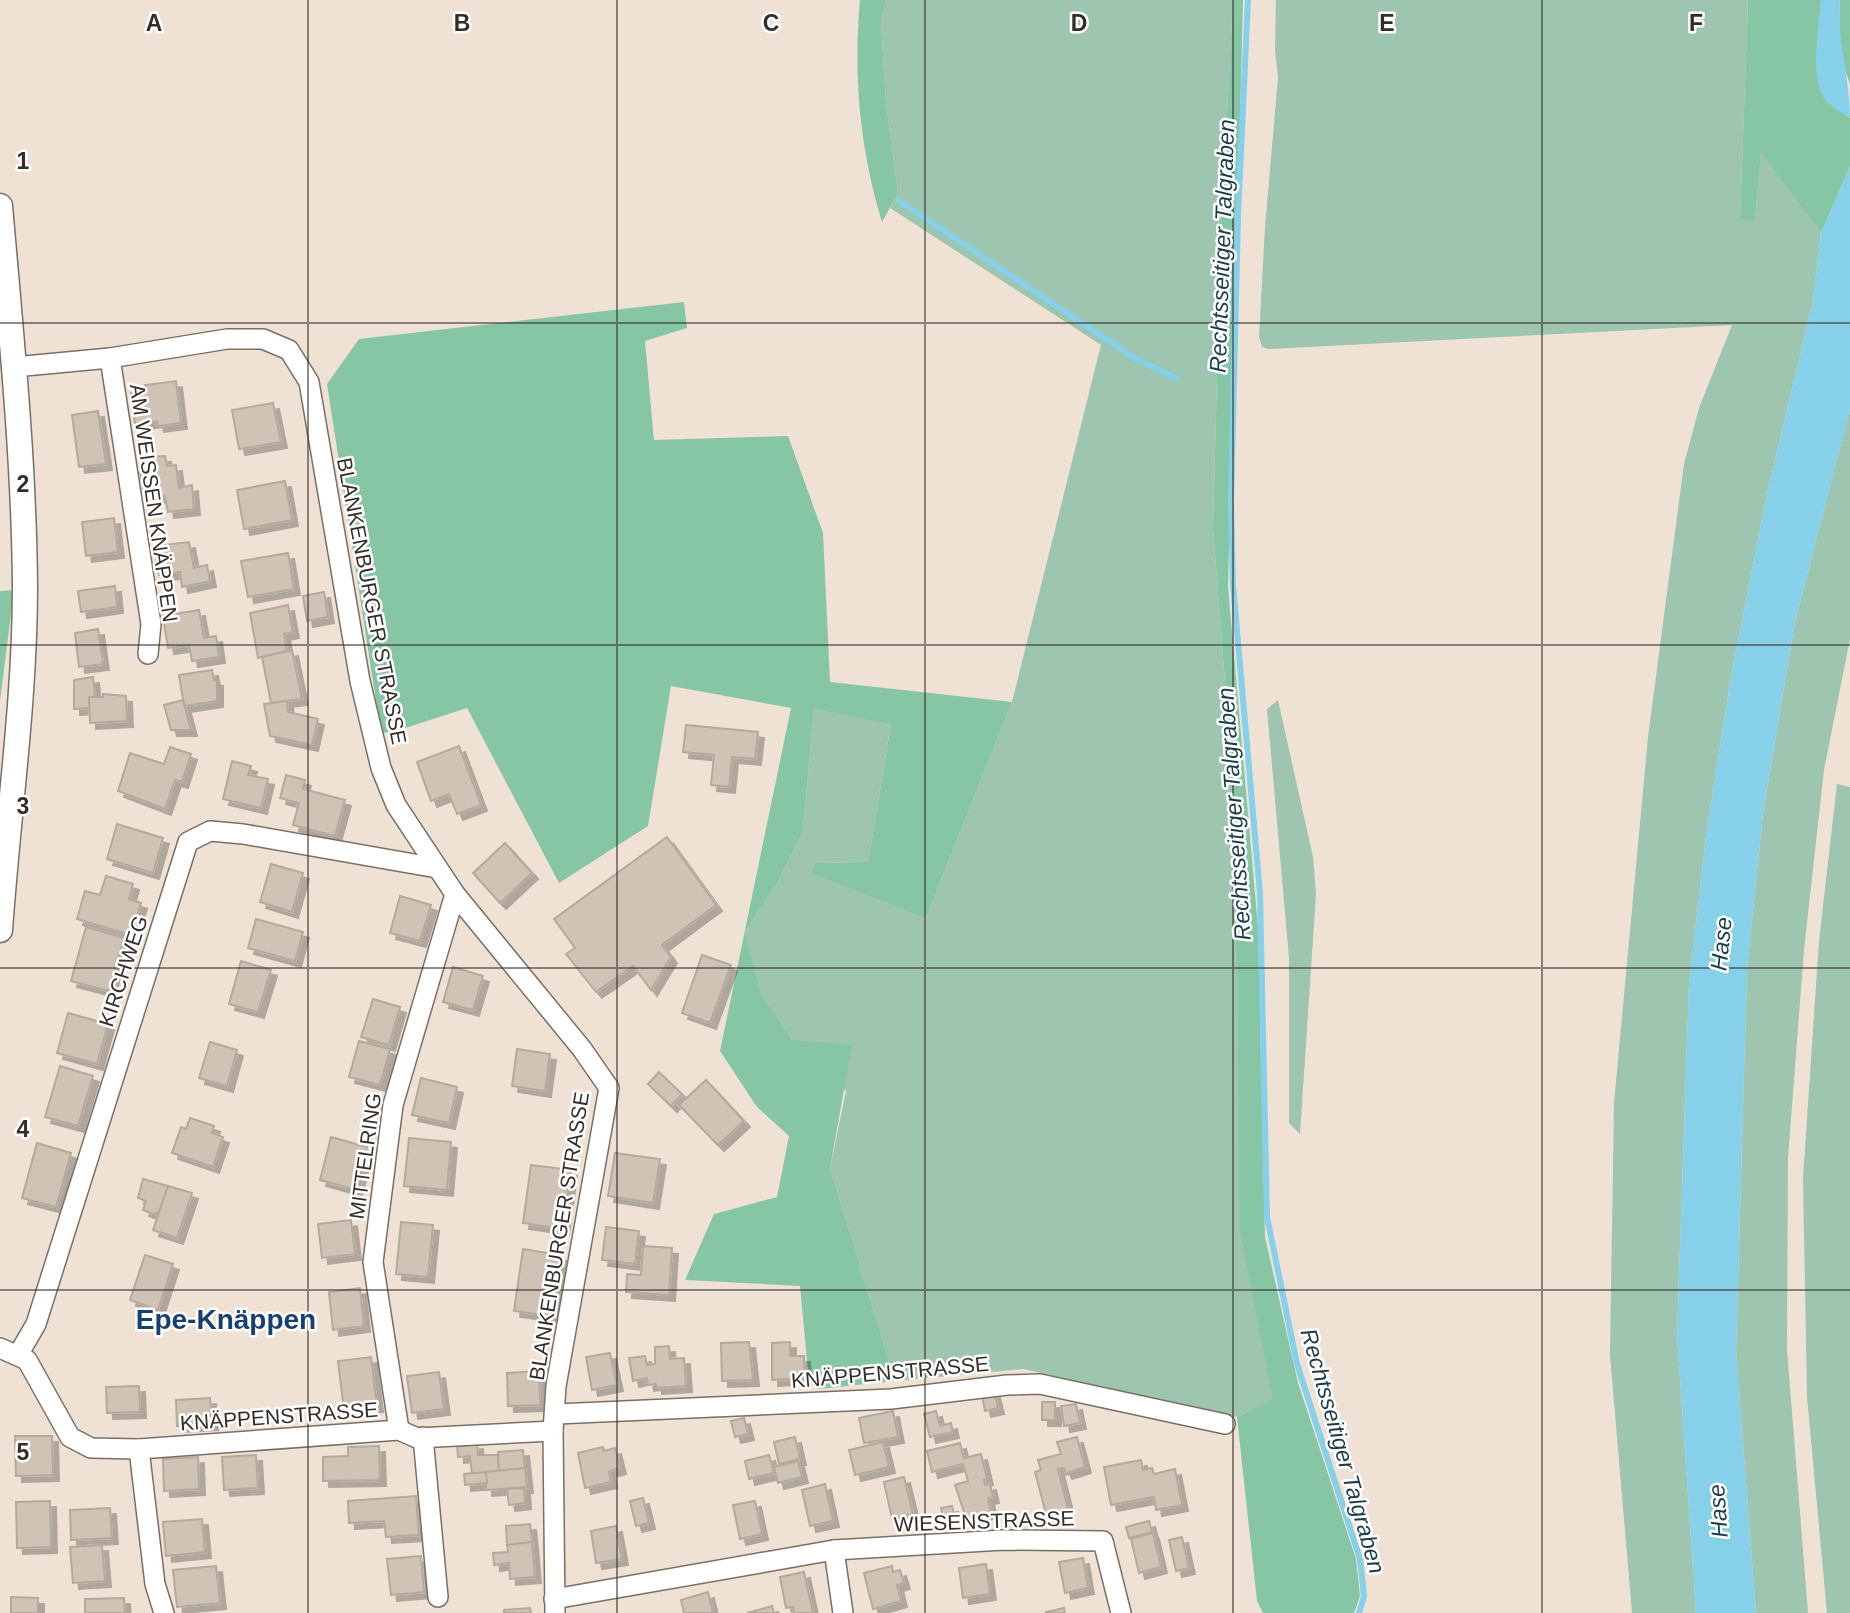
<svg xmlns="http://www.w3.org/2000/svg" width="1850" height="1613" font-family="Arial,sans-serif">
	<defs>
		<filter id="shadow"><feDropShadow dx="6" dy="6" stdDeviation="0" flood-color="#0004"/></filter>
	</defs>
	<rect width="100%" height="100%" fill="#efe2d5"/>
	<g fill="#9dc5af">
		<path d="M886 0H1233L1221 226 1213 528 1236 823 1269 1376 1274 1399 1237 1417 1023 1369 895 1381 830 1168 846 1091 792 1040 759 993 745 932 779 880 803 831 814 709 891 723 868 862 816 863 926 918 1012 702 1101 345 890 208 898 193 886 103 881 23Z"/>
		<path d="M1276 0H1748L1740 219 1755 220 1761 151 1821 233 1813 301 1767 494 1731 677 1706 836 1689 984 1677 1334 1696 1613H1632L1610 1355 1614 1103 1648 737 1684 464 1699 408 1732 325 1268 349 1262 347 1259 337 1265 227 1278 77 1275 51Z"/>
		<path d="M1850 408V639L1824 770 1804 950 1788 1158 1787 1349 1808 1613H1756L1736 1351 1747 969 1763 813 1795 622Z"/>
		<path d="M1278 700 1313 857 1316 894 1300 1134 1289 1123V958L1267 709Z"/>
		<path d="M1837 784 1850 787V1613H1827L1807 1397 1803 1178 1819 941Z"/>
	</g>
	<g fill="#86c6a4">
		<path d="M860 0H886L881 23 886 103 898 193 882 222C860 149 853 76 860 0Z"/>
		<path d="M1233 0H1243L1228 587 1258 927 1265 1237 1298 1383 1356 1559 1360 1596 1354 1613H1263L1257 1601 1237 1417 1273 1399 1240 1231 1236 823 1213 528 1221 226Z"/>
		<path d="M1748 0H1821L1817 72 1826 101 1850 118V166L1821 233 1761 152 1755 221 1740 219Z"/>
		<path d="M1840 0H1850V84C1839 57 1838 29 1840 0Z"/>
		<path d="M684 302 687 328 645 341 654 440 788 436 823 533 830 682 1012 702 926 918 812 873 816 863 868 862 891 724 814 709 803 831 779 880 745 932 760 993 792 1040 852 1045 830 1168 895 1381 818 1389 809 1382 800 1286 685 1280 714 1214 777 1197 789 1136 757 1107 720 1051 791 708 671 686 648 826 559 883 467 708 393 732 381 733 327 384 359 339Z"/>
		<path d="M14 590 0 701V591Z"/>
	</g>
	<g fill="#86d0e9">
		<path d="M1821 0H1840C1837 41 1850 77 1850 118 1843 113 1833 108 1827 102 1808 81 1819 26 1821 0Z"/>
		<path d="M1850 166V408L1795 622 1763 813 1747 969 1736 1351 1756 1613H1696L1677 1334 1689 984 1706 836 1731 677 1767 494 1813 301 1821 233Z"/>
	</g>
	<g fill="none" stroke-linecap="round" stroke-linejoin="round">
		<g stroke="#86d0e9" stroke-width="6">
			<path d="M1248 0 1238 215 1231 501 1233 585 1260 893 1267 1217 1297 1364 1360 1559 1364 1596 1359 1613"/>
			<path d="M899 201 1136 359 1176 378"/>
		</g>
	</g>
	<g fill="#cfc3b6" stroke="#b5a99c" stroke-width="2" filter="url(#shadow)">
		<path d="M176 381 181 423 158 426 157 421 135 424 131 393 147 391 145 385Z"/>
		<path d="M273 403 281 442 239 449 232 410Z"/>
		<path d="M98 411 106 464 79 467 72 415Z"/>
		<path d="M165 456 167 466 176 465 179 488 192 485 194 509 168 512 165 496 145 498 140 472 151 469 148 457Z"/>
		<path d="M285 481 292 520 244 529 237 490Z"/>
		<path d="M114 518 118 552 86 556 82 522Z"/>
		<path d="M189 542 194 568 207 565 210 581 182 587 180 572 159 575 155 546Z"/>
		<path d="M288 553 294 589 248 597 241 561Z"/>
		<path d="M115 586 117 607 81 612 78 591Z"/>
		<path d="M324 592 328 617 307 621 303 596Z"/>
		<path d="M288 605 293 632 284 634 287 651 258 658 250 613Z"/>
		<path d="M199 610 204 638 216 636 219 657 192 661 189 645 168 648 163 616Z"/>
		<path d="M98 629 103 664 79 667 75 633Z"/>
		<path d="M292 650 302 699 271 703 262 657Z"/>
		<path d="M212 670 214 680H217V701L184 706 179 675Z"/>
		<path d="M93 677 95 697H89L90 708 74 709V680Z"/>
		<path d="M103 694 126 696 127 721 90 723 89 697H103Z"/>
		<path d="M183 700 191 730H171L164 705Z"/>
		<path d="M287 701 288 712 318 719 312 745 270 736 264 704Z"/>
		<path d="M686 725 758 732 755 759 732 757 729 787 711 785 714 755 683 752Z"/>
		<path d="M459 746 481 805 457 814 449 794 431 801 417 762Z"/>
		<path d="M170 747 191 754 182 782 175 780 165 809 118 791 130 753 164 764Z"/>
		<path d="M232 761 251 766 248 775 268 779 261 808 223 799Z"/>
		<path d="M286 775 305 780 303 789 345 800 335 836 293 825 299 803 280 798Z"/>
		<path d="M117 824 163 838 153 873 107 859Z"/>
		<path d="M667 837 716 905 662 945 671 957 651 990 633 966 596 992 566 954 575 948 554 919Z"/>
		<path d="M505 843 532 873 500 903 473 873Z"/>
		<path d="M271 864 303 873 292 912 260 902Z"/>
		<path d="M106 876 133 884 129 899 141 903 131 935 77 919 85 891 100 895Z"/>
		<path d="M400 896 431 905 420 941 390 933Z"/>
		<path d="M256 919 303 932 295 961 248 948Z"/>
		<path d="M86 927 124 938 109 991 71 981Z"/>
		<path d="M702 955 731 965 710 1023 682 1013Z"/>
		<path d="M241 961 271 970 258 1012 229 1004Z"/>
		<path d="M453 967 483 976 473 1010 443 1002Z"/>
		<path d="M373 999 400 1007 389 1045 361 1037Z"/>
		<path d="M68 1013 108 1024 97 1064 57 1053Z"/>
		<path d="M359 1041 390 1049 380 1085 349 1077Z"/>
		<path d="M210 1042 237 1050 227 1086 199 1078Z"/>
		<path d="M517 1049 550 1054 545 1091 512 1086Z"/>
		<path d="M60 1066 93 1076 78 1126 45 1117Z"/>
		<path d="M659 1072 682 1094 671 1106 648 1084Z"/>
		<path d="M421 1078 457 1087 449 1123 412 1115Z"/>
		<path d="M706 1080 744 1121 718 1145 679 1105Z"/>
		<path d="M190 1118 214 1126 212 1133 223 1137 213 1167 172 1153 181 1127 186 1129Z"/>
		<path d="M331 1137 367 1147 356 1190 320 1180Z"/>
		<path d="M409 1138 451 1142 447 1190 404 1186Z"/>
		<path d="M37 1143 71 1153 56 1207 22 1198Z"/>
		<path d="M615 1153 660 1159 653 1203 608 1196Z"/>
		<path d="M531 1165 571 1170 563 1229 523 1223Z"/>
		<path d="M143 1179 168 1186 159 1212 153 1214 143 1210 146 1201 138 1198Z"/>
		<path d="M168 1186 192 1193 177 1238 153 1230Z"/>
		<path d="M351 1220 355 1254 322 1258 318 1224Z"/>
		<path d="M401 1222 433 1225 428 1277 396 1274Z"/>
		<path d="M606 1227 639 1231 635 1264 602 1260Z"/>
		<path d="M643 1246 672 1248 669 1295 626 1292 627 1274 641 1275Z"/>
		<path d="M523 1249 560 1255 551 1316 514 1311Z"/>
		<path d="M145 1255 173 1264 158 1310 130 1300Z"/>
		<path d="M360 1288 364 1326 333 1330 329 1292Z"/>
		<path d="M749 1342 753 1380 722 1381 721 1343Z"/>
		<path d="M790 1342V1356H804L805 1378 772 1380V1343Z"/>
		<path d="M669 1346 670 1359 684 1358 686 1386 656 1388V1384L648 1385 647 1378 633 1381 629 1358 645 1356 647 1365 655 1364V1347Z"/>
		<path d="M610 1353 617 1385 592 1390 586 1357Z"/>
		<path d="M371 1357 377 1406 344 1410 338 1361Z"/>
		<path d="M539 1371 540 1405 508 1406 507 1373Z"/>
		<path d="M439 1372 444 1409 412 1413 407 1376Z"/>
		<path d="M139 1386 140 1412 107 1413 106 1387Z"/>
		<path d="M994 1392 998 1408 985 1411 982 1395Z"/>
		<path d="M210 1398 212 1424 177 1426 176 1400Z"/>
		<rect x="1042" y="1402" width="13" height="18"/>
		<path d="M1076 1404 1080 1423 1064 1426 1061 1406Z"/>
		<path d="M893 1411 898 1437 864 1443 859 1418Z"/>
		<path d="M936 1411 940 1426 951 1423 953 1432 930 1437 924 1414Z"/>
		<path d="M744 1418 748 1434 735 1437 731 1421Z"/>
		<path d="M15 1436H52L53 1475 16 1476Z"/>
		<path d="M795 1437 800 1459 779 1464 774 1442Z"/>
		<path d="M1077 1437 1085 1467 1066 1473 1064 1468 1058 1469 1068 1509 1046 1514 1035 1472 1041 1470 1038 1460 1061 1454 1057 1442Z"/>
		<path d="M883 1442 889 1467 855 1475 849 1450Z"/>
		<path d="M477 1443 478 1455H498L499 1471 472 1474 470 1456 458 1457 457 1445Z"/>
		<path d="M960 1443 964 1458 981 1454 987 1479 984 1480 985 1485 990 1484 993 1497 988 1498 991 1512 966 1518 955 1485 968 1481 963 1464 932 1472 927 1451Z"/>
		<path d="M379 1446 380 1480 323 1481V1457L348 1456V1447Z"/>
		<path d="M603 1447 604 1451 615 1448 620 1468 609 1471 611 1482 585 1488 578 1453Z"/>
		<path d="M523 1450 525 1468 499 1471 498 1452Z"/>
		<path d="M256 1455 258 1488 224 1490 222 1457Z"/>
		<path d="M769 1455 774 1473 749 1479 745 1461Z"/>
		<path d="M198 1457 199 1489 164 1491 163 1459Z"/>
		<path d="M1141 1460 1143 1470 1152 1468 1154 1474 1175 1469 1182 1505 1156 1510 1154 1497 1111 1505 1104 1467Z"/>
		<path d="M798 1461 802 1477 778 1483 774 1467Z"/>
		<path d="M525 1468 527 1487 486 1490V1472Z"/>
		<path d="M486 1472 487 1483 465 1485 464 1474Z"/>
		<path d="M904 1477 913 1514 892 1519 884 1482Z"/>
		<path d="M825 1484 833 1521 810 1526 802 1490Z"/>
		<path d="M524 1488 525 1503 509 1505 507 1489Z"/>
		<path d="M416 1496 419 1535 386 1537 384 1521 349 1523 348 1501Z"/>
		<path d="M643 1498 649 1523 636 1526 630 1501Z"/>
		<path d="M50 1501 51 1547 17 1548 16 1502Z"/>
		<path d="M755 1501 762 1534 740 1539 733 1505Z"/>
		<path d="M952 1506 956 1524 945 1526 941 1508Z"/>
		<path d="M110 1508 112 1538 71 1540 70 1510Z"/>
		<path d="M202 1519 205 1552 166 1556 163 1522Z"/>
		<path d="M1149 1521 1152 1532 1129 1538 1126 1527Z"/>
		<path d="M530 1524 532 1542 507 1545 506 1526Z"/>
		<path d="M616 1526 622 1559 596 1563 591 1531Z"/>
		<path d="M1153 1533 1161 1567 1139 1573 1131 1539Z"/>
		<path d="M1182 1537 1189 1568 1176 1571 1169 1540Z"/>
		<path d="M532 1542 535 1577 510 1579 509 1563 494 1565 493 1553 508 1552 507 1545Z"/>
		<path d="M102 1545 105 1581 73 1583 70 1547Z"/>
		<path d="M421 1556 424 1592 391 1595 387 1559Z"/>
		<path d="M1083 1558 1088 1588 1065 1593 1059 1562Z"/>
		<path d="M986 1564 990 1594 963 1598 959 1568Z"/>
		<path d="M216 1566 220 1603 177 1607 173 1570Z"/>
		<path d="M892 1566 893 1572 900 1570 904 1583 897 1585 901 1601 873 1609 864 1573Z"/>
		<path d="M804 1572 813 1613H794L793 1607 786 1608 780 1577Z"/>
		<path d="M708 1592 713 1613H684L681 1600Z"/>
		<path d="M11 1597 38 1598V1613H11Z"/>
		<path d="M124 1598 125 1613H85V1599Z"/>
		<path d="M772 1606 774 1613H747Z"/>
		<path d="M530 1608 531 1613H504V1610Z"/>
		<path d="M1064 1608 1065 1613H1046V1612Z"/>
	</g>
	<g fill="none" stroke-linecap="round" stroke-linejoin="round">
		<defs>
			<g id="minor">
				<path d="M110 358 151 624 148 654"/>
				<path d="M14 367 110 358 227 339H263L289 350 309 382 360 681 381 768 396 805 455 894 582 1049 609 1088 556 1386 553 1431 555 1613"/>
				<path d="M0 1348 27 1360 70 1437 91 1448 139 1449 399 1430 417 1438 553 1431"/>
				<path d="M18 1355 36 1324 188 842 210 831 243 834 437 868"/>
				<path d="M556 1414 891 1399 1007 1385 1040 1384 1225 1424"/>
				<path d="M399 1430 373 1262 393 1105 455 894"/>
				<path d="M423 1437 438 1597"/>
				<path d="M139 1449 155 1584 164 1613"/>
				<path d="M834 1550 843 1613"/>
				<path d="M554 1599 834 1550 1004 1540 1103 1541 1121 1613"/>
			</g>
			<path id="tertiary" d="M0 206C11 333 24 459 25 587 25 701 8 816 0 930"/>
		</defs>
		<use href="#minor" stroke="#7a6f63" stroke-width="22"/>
		<use href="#tertiary" stroke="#7a6f63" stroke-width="27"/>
		<use href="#minor" stroke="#fff" stroke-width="19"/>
		<use href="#tertiary" stroke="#fff" stroke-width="24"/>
	</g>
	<path fill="none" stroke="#332e29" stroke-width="2" stroke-opacity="0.55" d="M308 0V1613M617 0V1613M925 0V1613M1233 0V1613M1542 0V1613M0 323H1850M0 645H1850M0 968H1850M0 1290H1850"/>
	<g text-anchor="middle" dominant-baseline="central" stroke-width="5" stroke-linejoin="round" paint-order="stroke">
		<g font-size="21" fill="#332e29" stroke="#fff">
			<text transform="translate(154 503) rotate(82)">AM WEISSEN KNÄPPEN</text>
			<text transform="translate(372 601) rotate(79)">BLANKENBURGER STRASSE</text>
			<text transform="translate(123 971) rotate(-72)">KIRCHWEG</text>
			<text transform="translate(365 1156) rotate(-82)">MITTELRING</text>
			<text transform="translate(559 1236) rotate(-81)">BLANKENBURGER STRASSE</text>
			<text transform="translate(890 1372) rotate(-5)">KNÄPPENSTRASSE</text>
			<text transform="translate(279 1416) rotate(-4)">KNÄPPENSTRASSE</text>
			<text transform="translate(984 1521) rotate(-2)">WIESENSTRASSE</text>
		</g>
		<g font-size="23" font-style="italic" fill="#1a3d48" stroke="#fff">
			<text transform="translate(1222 246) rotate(-88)">Rechtsseitiger Talgraben</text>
			<text transform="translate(1234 814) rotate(-94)">Rechtsseitiger Talgraben</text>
			<text transform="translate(1721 944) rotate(-84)">Hase</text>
			<text transform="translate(1343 1451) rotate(74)">Rechtsseitiger Talgraben</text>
			<text transform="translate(1718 1511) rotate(-94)">Hase</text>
		</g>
		<g font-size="28" font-weight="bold" fill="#164074" stroke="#fff">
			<text x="226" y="1319">Epe-Knäppen</text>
		</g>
	</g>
	<g font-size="23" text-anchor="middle" font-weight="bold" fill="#332e29" stroke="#fff" stroke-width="5" stroke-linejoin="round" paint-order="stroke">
		<text x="154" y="31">A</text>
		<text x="462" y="31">B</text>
		<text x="771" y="31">C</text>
		<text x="1079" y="31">D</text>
		<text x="1387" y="31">E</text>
		<text x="1696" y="31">F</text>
		<text x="23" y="169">1</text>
		<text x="23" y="492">2</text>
		<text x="23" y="814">3</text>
		<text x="23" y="1137">4</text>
		<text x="23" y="1460">5</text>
	</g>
</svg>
